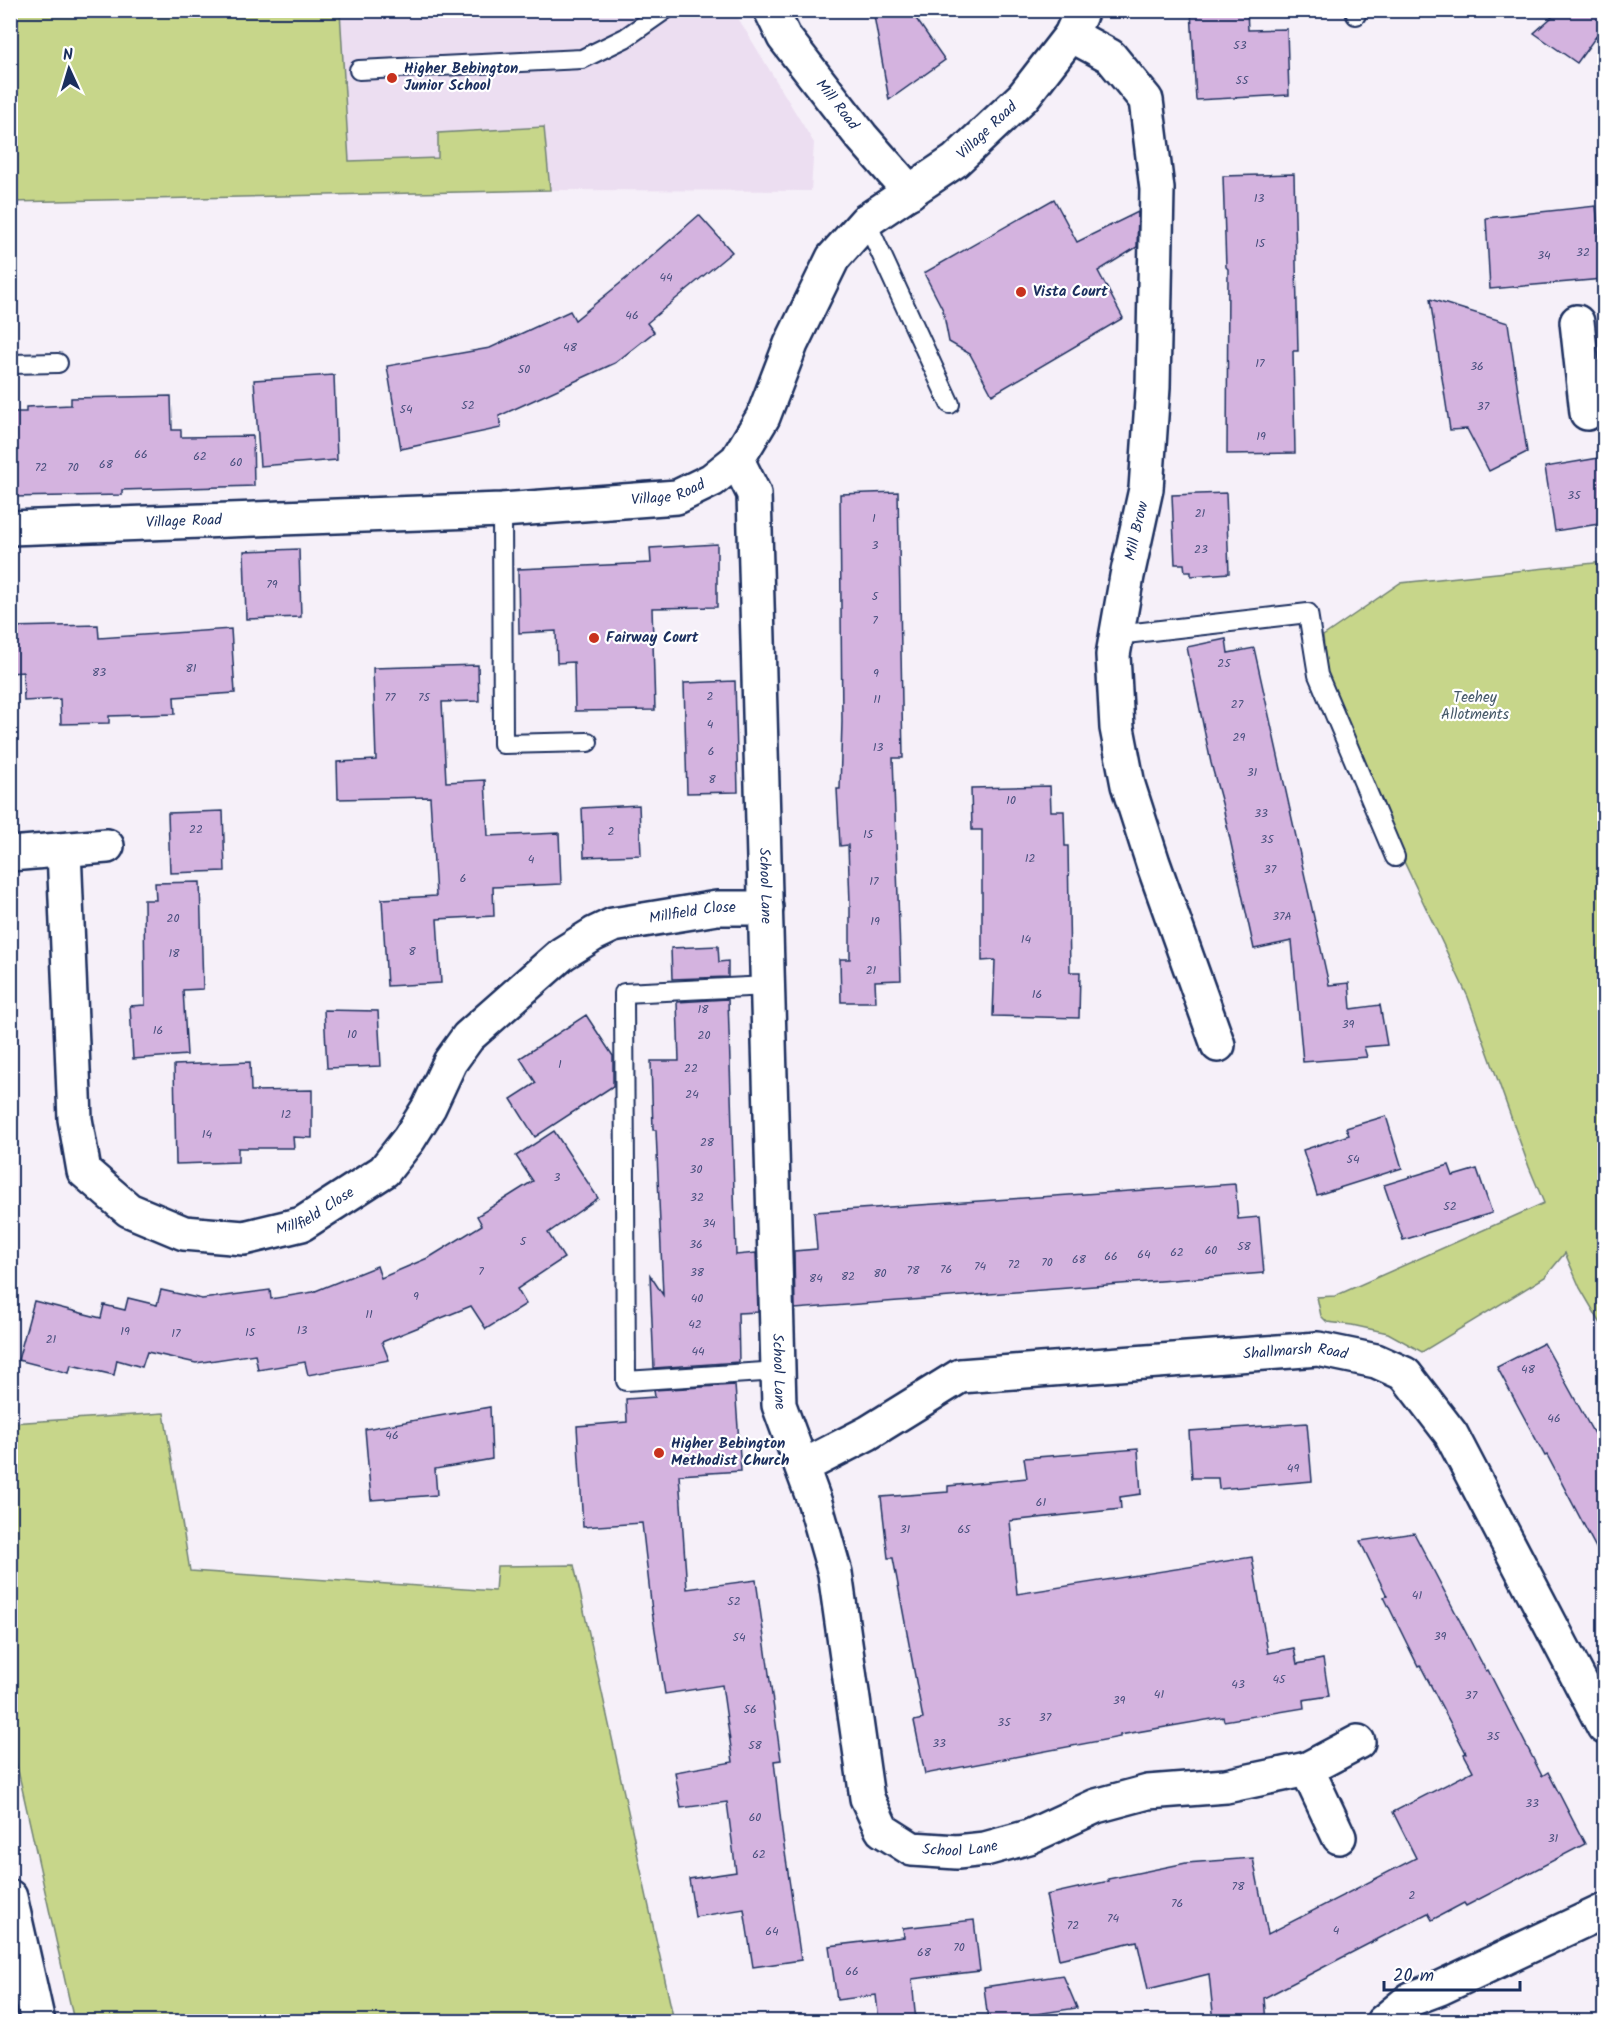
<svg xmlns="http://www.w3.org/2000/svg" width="1615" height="2032" font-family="Kalam,sans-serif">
	<rect width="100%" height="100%" fill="#f6f0f9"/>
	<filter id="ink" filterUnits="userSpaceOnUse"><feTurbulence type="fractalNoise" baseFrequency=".0167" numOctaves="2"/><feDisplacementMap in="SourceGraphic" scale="12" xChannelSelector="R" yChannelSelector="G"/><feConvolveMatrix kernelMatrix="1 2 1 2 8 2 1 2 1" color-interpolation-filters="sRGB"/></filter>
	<g filter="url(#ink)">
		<path fill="#ecdef1" d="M10 11H727L735 13 814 143 811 191 550 190 11 202Z"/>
		<g fill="#c7d68a" stroke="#718274" stroke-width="1.5">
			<path d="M10 11H340L349 161 438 158V133L544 127 550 190 11 202Z"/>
			<path d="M1604 562V1329L1580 1288 1565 1253 1545 1277 1422 1352 1388 1333 1352 1325 1327 1322 1321 1316 1317 1297 1335 1296 1544 1203 1529 1167 1468 997 1329 703 1323 636 1400 583Z"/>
			<path d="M164 1413 190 1571 495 1591 497 1566 574 1565 674 2021H74L11 1739V1423Z"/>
		</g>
		<g fill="#d4b3df" stroke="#1b2f5e" stroke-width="1.5">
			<path d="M873 10H910L945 60 889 100Z"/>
			<path d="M1191 10H1247L1248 30 1287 29 1289 95 1196 100Z"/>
			<path d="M1560 10H1605V24L1577 63 1534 33Z"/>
			<path d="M1294 174 1298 351H1293L1295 453 1227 454 1228 269 1226 267 1223 176Z"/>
			<path d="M1054 199 1077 242 1138 212 1137 247 1098 271 1123 318 992 395 970 354 949 342 943 310 924 273Z"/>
			<path d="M1596 206 1603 279 1490 289 1486 218Z"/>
			<path d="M699 215 732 252 647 323 654 332 615 363 499 416 501 428 401 449 387 366 490 348 570 311 575 320 634 272Z"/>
			<path d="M1430 299 1508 323 1527 452 1489 471 1467 429 1450 430Z"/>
			<path d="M334 375 337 460 260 466 254 380Z"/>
			<path d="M171 396 172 430H181V437L253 436 254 486 122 490V495L10 497V412H26V407L71 405V398Z"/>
			<path d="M1605 457V523L1555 531 1545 467Z"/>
			<path d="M898 492 903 758H893L901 980 875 981 876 1002H841L840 959H850V904L848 845 840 846 837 789H840L842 722 840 494Z"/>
			<path d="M1226 493 1229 573 1191 576V572H1185L1184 564H1175L1172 495Z"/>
			<path d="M717 544V607L652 608 655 710 575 711 574 662 557 663 556 631 519 633 518 569 651 563 650 548Z"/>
			<path d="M299 549 301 617 246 619 244 551Z"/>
			<path d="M98 625 99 638 231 629 235 693 174 697 175 714 109 716V723L61 724 60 699 24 701 23 672 10 673V627Z"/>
			<path d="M1226 639 1228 653 1254 648 1329 985 1349 983 1351 1009 1380 1005 1387 1045 1364 1047 1367 1057 1303 1062 1292 941 1254 949 1223 807 1211 763 1187 647Z"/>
			<path d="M478 665 479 701 442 702 446 782 485 780 488 836 559 833 561 884 493 887 494 916 437 919 441 983 387 986 382 899 436 896 430 797 338 799 337 762 376 760 373 668Z"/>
			<path d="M735 681 738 792 687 793 684 683Z"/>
			<path d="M1050 786 1051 811H1064L1065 846H1068L1070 972H1080L1079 1018 993 1016 995 960 982 961V830H972L971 788Z"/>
			<path d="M639 805 641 855 584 857 582 808Z"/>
			<path d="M223 811 225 871 170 873 168 813Z"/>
			<path d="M200 882 203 989 183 990 187 1055 133 1059 130 1006 145 1005 144 900H156L155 883Z"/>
			<path d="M718 946 719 962 728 961V977L672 979 671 948Z"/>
			<path d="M728 999 736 1255 756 1253 758 1312 738 1313 739 1362 654 1368 650 1275 663 1295 656 1130H653L651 1061H679L677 1002Z"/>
			<path d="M324 1010 378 1011 381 1066 327 1068Z"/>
			<path d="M586 1015 613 1056V1086L535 1137 511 1099 536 1083 520 1058Z"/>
			<path d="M250 1062 251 1091 312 1090V1138L293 1137 294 1148H238V1162L176 1164 174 1065Z"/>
			<path d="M1386 1116 1402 1168 1317 1195 1303 1150 1349 1135 1346 1128Z"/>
			<path d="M554 1131 598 1198 548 1233 564 1258 517 1289 526 1304 486 1329 471 1306 382 1342 389 1360 308 1375 305 1362 258 1370 255 1354 196 1363 147 1352 142 1367 117 1360 114 1375 71 1365 69 1373 18 1360 34 1301 101 1318 104 1305 125 1310 128 1298 157 1305 161 1290 202 1299 270 1290 271 1299 313 1292 377 1266 381 1278 430 1257 482 1225 477 1216 533 1181 516 1156Z"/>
			<path d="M1449 1165 1453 1176 1477 1169 1492 1213 1403 1240 1384 1185Z"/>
			<path d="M1235 1184 1238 1219 1259 1217 1264 1273 795 1309 794 1251 817 1249 814 1212Z"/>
			<path d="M1544 1343 1605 1454V1565L1547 1455 1545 1456 1497 1367Z"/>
			<path d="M735 1385 741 1471 679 1475 687 1589 756 1580 781 1760 774 1761 782 1832 801 1960 753 1967 744 1909 695 1917 689 1879 736 1872 727 1802 681 1808 675 1772 733 1762 722 1685 665 1694 652 1611 642 1523 583 1527 577 1426 627 1422 626 1399 655 1397 654 1390Z"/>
			<path d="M490 1407 492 1459 435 1469 437 1495 371 1500 365 1429Z"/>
			<path d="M1307 1423 1312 1481 1219 1489 1218 1478H1192L1189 1431Z"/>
			<path d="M1138 1449 1141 1494 1120 1497 1121 1509 1010 1521 1017 1594 1252 1557 1268 1653 1294 1648 1297 1664 1323 1659 1329 1696 1303 1700 1304 1708 1224 1721 1223 1717 1120 1735V1737L925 1774 914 1721 923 1719 893 1558H888L881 1497 948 1492V1486L1027 1478 1024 1458Z"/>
			<path d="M1414 1533 1486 1671 1488 1670 1542 1776 1548 1772 1585 1844 1466 1906 1464 1903 1432 1920 1428 1913 1264 1998 1266 2022H1214L1209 1974 1148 1989 1137 1941 1059 1959 1046 1895 1109 1881 1108 1879 1186 1863 1253 1858 1268 1934 1416 1858 1393 1812 1473 1771 1464 1754 1466 1753 1420 1665 1418 1666 1384 1597 1387 1596 1360 1541Z"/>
			<path d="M974 1920 980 1971 912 1979 916 2022H879L876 1995 837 2000 829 1946 904 1937 903 1928Z"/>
			<path d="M1063 1975 1077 2008 988 2021 984 1987Z"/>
		</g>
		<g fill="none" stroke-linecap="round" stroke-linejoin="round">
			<defs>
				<g id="lane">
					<path d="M1356 10V15"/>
					<path d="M359 70 582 59 625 38 665 10"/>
					<path d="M866 221 950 404"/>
					<path d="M10 364 58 363"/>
					<path d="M502 510 503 744 588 742"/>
					<path d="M1117 635 1308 613 1318 675 1395 857"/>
					<path d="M768 986 624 993 626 1381 778 1371"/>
				</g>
				<g id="street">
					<path id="s1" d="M771 10 784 37 861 136 910 192"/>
					<path d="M1071 35 1110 56 1146 100 1157 189 1153 387 1146 489 1127 576 1113 655 1117 728 1128 785 1153 863 1218 1045"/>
					<path d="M1577 322 1587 413"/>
					<path id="s2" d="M737 460 754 494 779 1405 815 1503 835 1573 867 1798 882 1830 912 1849 957 1852 985 1849 1029 1837 1096 1806 1148 1792 1226 1786 1307 1769 1358 1742"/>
					<path id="s3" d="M64 850 75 1119 84 1171 129 1210 184 1233 244 1238 302 1224 384 1171 409 1139 429 1107 450 1062 468 1037 562 954 594 934 613 925 717 908H766"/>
					<path d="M10 854 107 846"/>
					<path id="s4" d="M802 1467 868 1433 960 1376 1318 1349 1376 1361 1405 1374 1451 1434 1604 1727"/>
					<path d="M1307 1769 1339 1837"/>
					<path d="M1383 2022 1411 1999 1440 1988 1604 1911"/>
				</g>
				<g id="secondary">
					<path id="s5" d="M10 528 502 510 677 497 712 480 737 460 763 417 791 344 833 258 866 221 955 161 1023 97 1071 35 1082 10"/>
					<path d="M10 1897 38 2022"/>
				</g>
			</defs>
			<use href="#lane" stroke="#1b2f5e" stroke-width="22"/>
			<use href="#street" stroke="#1b2f5e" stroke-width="38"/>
			<use href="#secondary" stroke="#1b2f5e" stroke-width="38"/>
			<use href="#lane" stroke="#fff" stroke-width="18"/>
			<use href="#street" stroke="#fff" stroke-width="33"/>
			<use href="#secondary" stroke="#fff" stroke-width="33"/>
		</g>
	</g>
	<g fill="#c8321e" stroke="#fff" stroke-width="2">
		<circle cx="392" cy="78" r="6"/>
		<circle cx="1021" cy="292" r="6"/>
		<circle cx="594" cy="638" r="6"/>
		<circle cx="659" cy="1453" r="6"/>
	</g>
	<g text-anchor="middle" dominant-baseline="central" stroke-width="4.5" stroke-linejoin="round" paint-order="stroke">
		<g font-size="12" fill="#49507e">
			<text x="1240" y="45">53</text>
			<text x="1242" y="80">55</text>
			<text x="1259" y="198">13</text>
			<text x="1260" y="243">15</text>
			<text x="1583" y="252">32</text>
			<text x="1544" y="255">34</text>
			<text x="666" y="277">44</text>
			<text x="632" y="315">46</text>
			<text x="570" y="347">48</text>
			<text x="1260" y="363">17</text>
			<text x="1477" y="366">36</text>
			<text x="524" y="369">50</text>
			<text x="468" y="405">52</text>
			<text x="1483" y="406">37</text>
			<text x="406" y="409">54</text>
			<text x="1261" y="436">19</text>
			<text x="141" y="454">66</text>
			<text x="200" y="456">62</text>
			<text x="236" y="462">60</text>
			<text x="106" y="464">68</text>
			<text x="41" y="467">72</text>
			<text x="73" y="467">70</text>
			<text x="1574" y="495">35</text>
			<text x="1200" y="513">21</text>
			<text x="874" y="518">1</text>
			<text x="875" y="545">3</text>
			<text x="1201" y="549">23</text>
			<text x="272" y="584">79</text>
			<text x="875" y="596">5</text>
			<text x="875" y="620">7</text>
			<text x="1224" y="663">25</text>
			<text x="191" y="668">81</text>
			<text x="99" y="672">83</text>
			<text x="876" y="673">9</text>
			<text x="710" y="696">2</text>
			<text x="390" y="697">77</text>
			<text x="424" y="697">75</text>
			<text x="877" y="699">11</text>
			<text x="1237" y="704">27</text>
			<text x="710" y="724">4</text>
			<text x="1239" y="737">29</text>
			<text x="878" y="747">13</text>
			<text x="711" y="751">6</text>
			<text x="1252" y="772">31</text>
			<text x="712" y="779">8</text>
			<text x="1011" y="800">10</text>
			<text x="1261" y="813">33</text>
			<text x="196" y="829">22</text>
			<text x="611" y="831">2</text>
			<text x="868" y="834">15</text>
			<text x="1267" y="839">35</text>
			<text x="1030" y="858">12</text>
			<text x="531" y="859">4</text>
			<text x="1270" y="869">37</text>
			<text x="463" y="878">6</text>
			<text x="874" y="881">17</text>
			<text x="1282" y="916">37A</text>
			<text x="173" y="918">20</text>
			<text x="875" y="921">19</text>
			<text x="1026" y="939">14</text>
			<text x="412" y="951">8</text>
			<text x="174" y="953">18</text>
			<text x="871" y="970">21</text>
			<text x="1037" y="994">16</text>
			<text x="703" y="1009">18</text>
			<text x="1348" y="1024">39</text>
			<text x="158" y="1030">16</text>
			<text x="352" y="1034">10</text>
			<text x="704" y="1035">20</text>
			<text x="560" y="1064">1</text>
			<text x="691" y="1068">22</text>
			<text x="692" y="1094">24</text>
			<text x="286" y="1114">12</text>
			<text x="207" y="1134">14</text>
			<text x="707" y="1142">28</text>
			<text x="1353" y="1159">54</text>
			<text x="696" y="1169">30</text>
			<text x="557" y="1177">3</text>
			<text x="697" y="1197">32</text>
			<text x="1450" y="1206">52</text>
			<text x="709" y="1223">34</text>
			<text x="523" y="1241">5</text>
			<text x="696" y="1244">36</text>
			<text x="1244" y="1246">58</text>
			<text x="1211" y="1250">60</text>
			<text x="1177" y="1252">62</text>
			<text x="1144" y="1254">64</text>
			<text x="1111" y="1256">66</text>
			<text x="1079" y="1259">68</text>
			<text x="1047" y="1262">70</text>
			<text x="1014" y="1264">72</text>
			<text x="980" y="1266">74</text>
			<text x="946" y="1269">76</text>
			<text x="913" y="1270">78</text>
			<text x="481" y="1271">7</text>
			<text x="697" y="1272">38</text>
			<text x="880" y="1273">80</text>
			<text x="848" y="1276">82</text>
			<text x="816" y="1278">84</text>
			<text x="416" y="1296">9</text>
			<text x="697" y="1298">40</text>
			<text x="369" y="1314">11</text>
			<text x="695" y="1324">42</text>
			<text x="302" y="1330">13</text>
			<text x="125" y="1331">19</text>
			<text x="250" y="1332">15</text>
			<text x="176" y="1333">17</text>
			<text x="51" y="1339">21</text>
			<text x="698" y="1351">44</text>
			<text x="1528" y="1369">48</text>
			<text x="1554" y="1418">46</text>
			<text x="392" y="1435">46</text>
			<text x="1293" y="1468">49</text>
			<text x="1041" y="1502">61</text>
			<text x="905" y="1529">31</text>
			<text x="964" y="1529">65</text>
			<text x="1417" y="1595">41</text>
			<text x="734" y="1601">52</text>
			<text x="1440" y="1636">39</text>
			<text x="739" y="1637">54</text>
			<text x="1279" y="1679">45</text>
			<text x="1238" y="1684">43</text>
			<text x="1159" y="1694">41</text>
			<text x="1471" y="1695">37</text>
			<text x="1119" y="1700">39</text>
			<text x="750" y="1709">56</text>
			<text x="1045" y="1717">37</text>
			<text x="1004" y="1722">35</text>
			<text x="1493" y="1736">35</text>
			<text x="939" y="1743">33</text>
			<text x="755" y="1745">58</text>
			<text x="1532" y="1803">33</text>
			<text x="755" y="1817">60</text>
			<text x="1553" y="1838">31</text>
			<text x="759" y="1854">62</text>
			<text x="1238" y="1886">78</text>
			<text x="1412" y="1895">2</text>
			<text x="1177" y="1903">76</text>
			<text x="1113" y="1918">74</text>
			<text x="1073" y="1925">72</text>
			<text x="1336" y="1930">4</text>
			<text x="772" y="1931">64</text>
			<text x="959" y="1947">70</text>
			<text x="924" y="1952">68</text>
			<text x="852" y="1971">66</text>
		</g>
		<g font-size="15" font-weight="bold" fill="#1b2f5e" stroke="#fff" text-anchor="start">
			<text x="404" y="69">Higher Bebington<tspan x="404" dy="17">Junior School</tspan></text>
			<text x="1033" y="292">Vista Court</text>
			<text x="606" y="638">Fairway Court</text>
			<text x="671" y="1444">Higher Bebington<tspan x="671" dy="17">Methodist Church</tspan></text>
		</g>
		<g font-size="15" fill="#1b2f5e" stroke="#fff">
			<text stroke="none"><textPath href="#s1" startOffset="116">Mill Road</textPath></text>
			<text stroke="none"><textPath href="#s5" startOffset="1164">Village Road</textPath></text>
			<text stroke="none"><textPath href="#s5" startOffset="660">Village Road</textPath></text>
			<text stroke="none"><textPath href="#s5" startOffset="174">Village Road</textPath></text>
			<text transform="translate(1137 531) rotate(-77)">Mill Brow</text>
			<text stroke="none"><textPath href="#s2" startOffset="430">School Lane</textPath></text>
			<text stroke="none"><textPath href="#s3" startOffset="1082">Millfield Close</textPath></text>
			<text stroke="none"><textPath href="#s3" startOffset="578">Millfield Close</textPath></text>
			<text stroke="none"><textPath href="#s4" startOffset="519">Shallmarsh Road</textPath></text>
			<text stroke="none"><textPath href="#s2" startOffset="916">School Lane</textPath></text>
			<text stroke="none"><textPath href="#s2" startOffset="1473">School Lane</textPath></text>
		</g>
		<g font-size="15" fill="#465969" stroke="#fff">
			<text x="1475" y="698">Teehey<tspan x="1475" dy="17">Allotments</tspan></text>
		</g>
	</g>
	<rect width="1615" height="2032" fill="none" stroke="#fff" stroke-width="36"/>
	<rect x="18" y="18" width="1579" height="1996" fill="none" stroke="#1b2f5e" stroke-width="2" filter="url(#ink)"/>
	<g transform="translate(69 69) rotate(356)" stroke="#ffffff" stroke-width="4.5" paint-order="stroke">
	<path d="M0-4.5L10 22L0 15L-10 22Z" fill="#1b2f5e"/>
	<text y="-9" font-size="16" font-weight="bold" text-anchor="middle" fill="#1b2f5e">N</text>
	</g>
	<path d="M1384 1981v9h136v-9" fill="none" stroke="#1b2f5e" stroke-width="3"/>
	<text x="1393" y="1981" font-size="18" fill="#1b2f5e" stroke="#ffffff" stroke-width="4.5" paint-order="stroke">20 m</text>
</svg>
